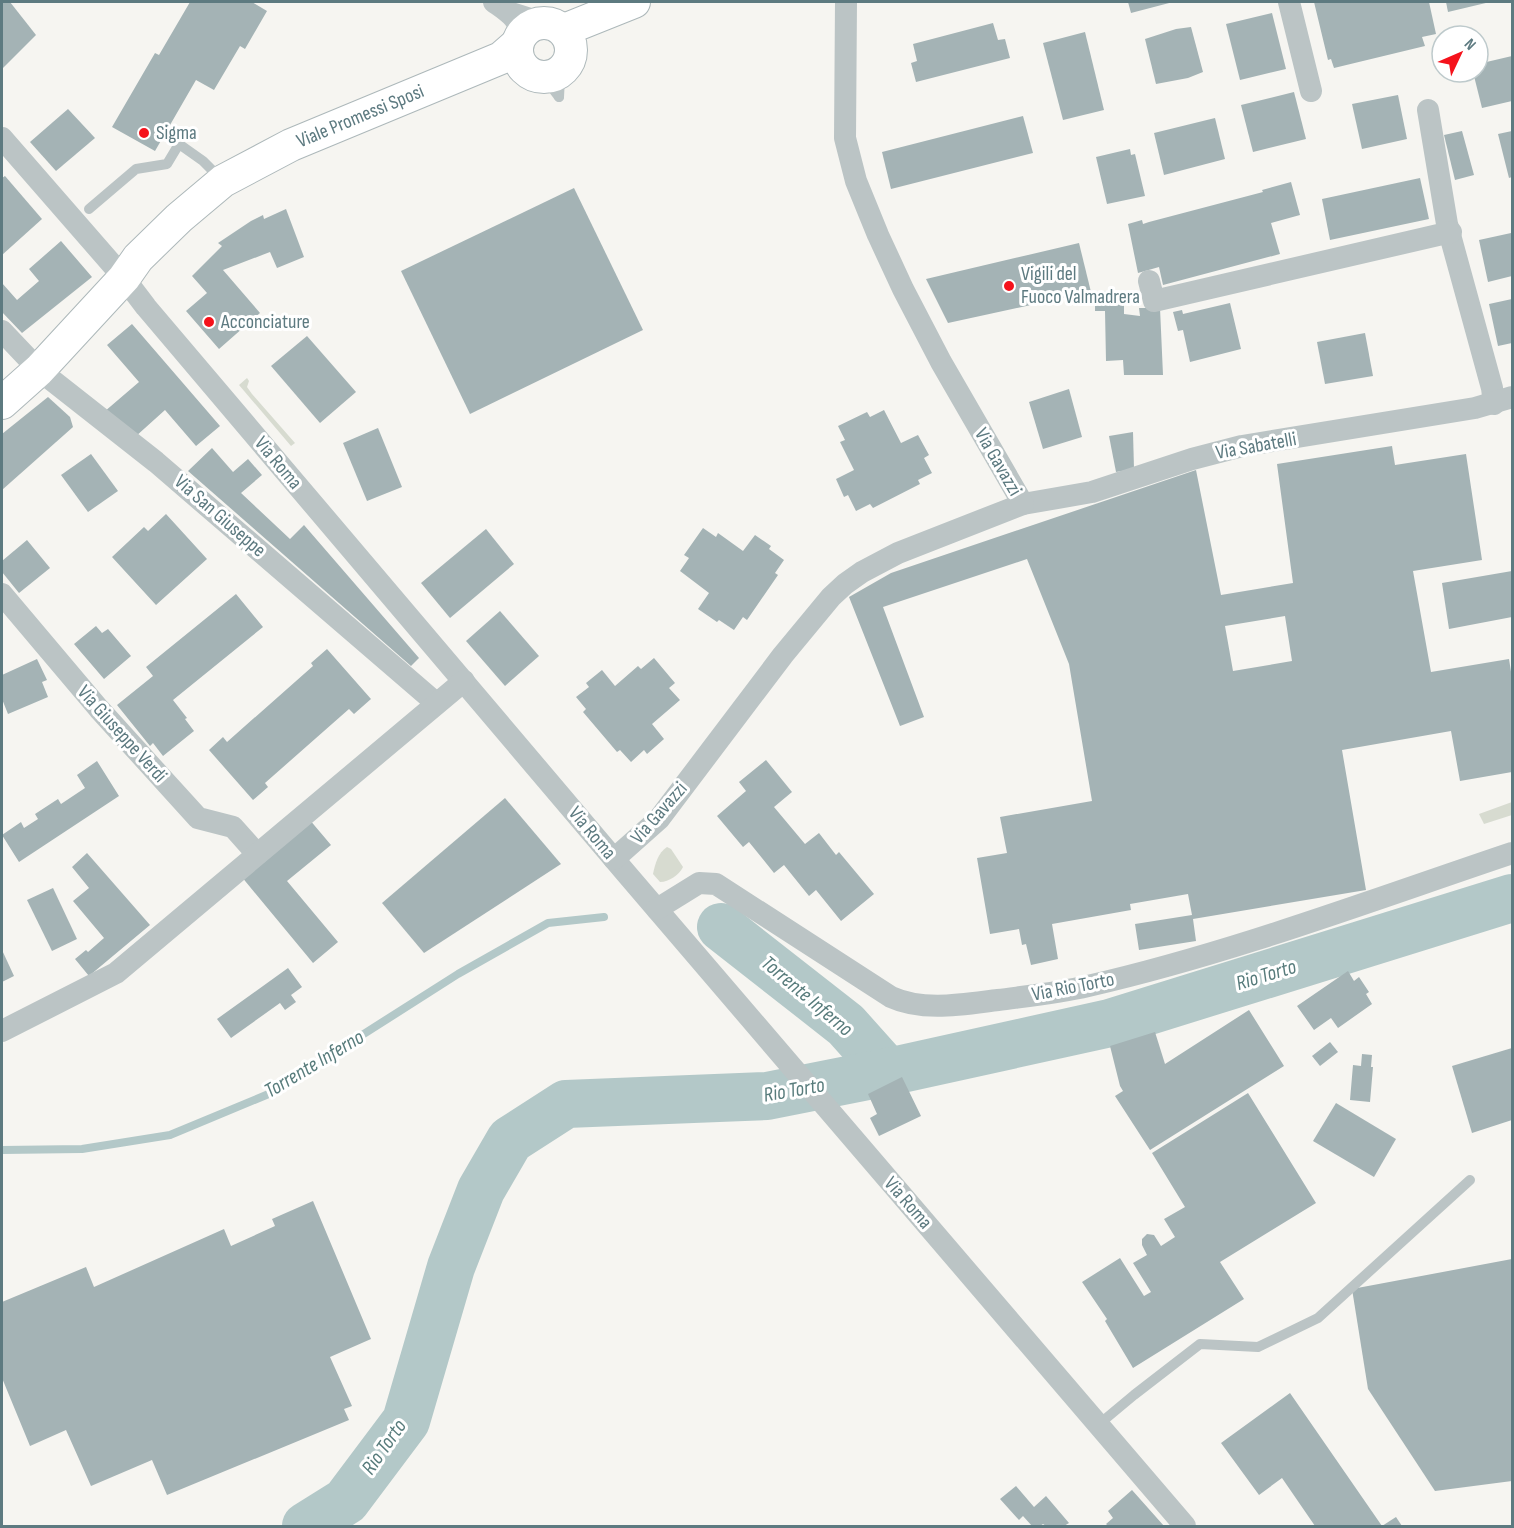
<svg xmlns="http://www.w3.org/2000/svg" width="1514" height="1528" font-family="'Sofia Sans Condensed',sans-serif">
	<rect width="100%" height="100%" fill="#f6f5f1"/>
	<g fill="#d7dbd0">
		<path d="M247 378 249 381 247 387 252 394 295 443 291 446 239 385Z"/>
		<path d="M1512 802V815L1484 824 1479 814Z"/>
		<path d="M667 847 671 849 683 867C679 875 669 882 660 882L653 874C655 864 658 853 667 847Z"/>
	</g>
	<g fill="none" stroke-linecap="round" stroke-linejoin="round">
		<path stroke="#b3c8c8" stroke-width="8" d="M2 1150 82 1149 170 1135 271 1093 458 974 548 923 604 917"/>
		<g stroke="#b3c8c8" stroke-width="48">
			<path d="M721 927 846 1025 888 1072"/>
			<path d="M306 1526 346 1501 406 1421 451 1267 481 1190 510 1140 566 1104 767 1096 888 1072 1110 1023 1512 898"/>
		</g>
	</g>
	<g fill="#a4b3b5" fill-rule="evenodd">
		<path d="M2 2H10L36 35 2 69Z"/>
		<path d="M190 2H252L267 11 245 49 240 46 214 90 196 80 155 151 112 127 155 53 159 55Z"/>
		<path d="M1128 2H1173L1131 13Z"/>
		<path d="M1314 2H1429L1436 34 1422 37 1425 46 1334 68 1331 59 1328 60Z"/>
		<path d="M1446 2H1490L1448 12Z"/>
		<path d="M1272 13 1286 69 1240 80 1226 24Z"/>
		<path d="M993 23 998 40 1005 39 1010 58 916 82 911 63 917 61 913 44Z"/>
		<path d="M1191 27 1203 72 1188 78 1156 84 1145 39 1176 29Z"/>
		<path d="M1085 32 1104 110 1063 120 1043 43Z"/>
		<path d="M1512 56V101L1482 108 1473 72H1478V64Z"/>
		<path d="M1294 92 1306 139 1253 152 1241 105Z"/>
		<path d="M1398 95 1407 139 1362 149 1352 104Z"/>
		<path d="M68 109 95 138 56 171 30 142Z"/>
		<path d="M1023 116 1033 153 891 189 882 152Z"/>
		<path d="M1215 118 1225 159 1164 175 1154 133Z"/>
		<path d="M1462 131 1474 175 1455 180 1444 135Z"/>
		<path d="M1512 131V177L1509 178 1498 134Z"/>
		<path d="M1130 149 1131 155 1135 154 1145 196 1107 204 1096 157Z"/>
		<path d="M5 176 42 219 2 255V178Z"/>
		<path d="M1420 178 1429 219 1330 240 1322 199Z"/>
		<path d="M1291 182 1300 215 1271 223 1280 254 1163 285 1159 267 1138 273 1128 224 1142 220 1143 224 1149 222 1263 192 1262 190Z"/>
		<path d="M574 188 643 330 470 414 401 271Z"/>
		<path d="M286 209 304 257 277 268 270 252 223 270 260 313 219 349 186 311 207 293 192 276 222 246 218 243 251 221 263 215 264 219Z"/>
		<path d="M1511 233 1512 276 1488 282 1479 240Z"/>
		<path d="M61 241 92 277 22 333 2 312V283L17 300 39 281 29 269Z"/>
		<path d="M1079 243 1091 292 948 323 926 279Z"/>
		<path d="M1095 291H1124V314L1140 316 1139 308H1160L1163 375H1124L1123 360 1106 361 1105 311H1095Z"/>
		<path d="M1512 299V343L1498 346 1489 304Z"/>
		<path d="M1230 303 1241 349 1190 362 1183 330 1178 331 1173 312 1182 310 1183 314Z"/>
		<path d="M132 324 220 426 196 446 165 410 135 437 104 412 139 382 107 345Z"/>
		<path d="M1365 333 1373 376 1325 384 1317 342Z"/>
		<path d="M307 336 356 392 320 423 271 366Z"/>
		<path d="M1069 389 1082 437 1043 449 1029 402Z"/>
		<path d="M48 397 70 417 73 427 2 490V434Z"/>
		<path d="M884 410 901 443 918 435 929 455 924 458 932 473 918 480 920 484 873 508 870 504 856 511 848 495 844 497 836 479 854 470 840 442 845 440 838 426 867 412 870 417Z"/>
		<path d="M378 428 402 487 367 501 343 443Z"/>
		<path d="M1133 432 1134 469 1116 472 1109 436Z"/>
		<path d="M1392 446 1395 465 1466 454 1482 560 1413 571 1431 672 1509 659 1512 678V772L1460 781 1451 731 1342 750 1366 890 1193 919 1196 941 1139 950 1135 924 1192 915 1188 894 1130 904 1131 910 1052 924 1058 959 1031 965 1026 944 1022 945 1019 929 990 934 977 858 1007 853 1000 817 1092 801 1069 664 1027 559 883 607 924 717 900 726 849 597 891 573 1196 470 1221 595 1293 583 1277 464ZM1285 616 1292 661 1233 671 1225 626Z"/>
		<path d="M212 448 233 472 248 459 262 475 241 493 290 539 304 525 419 658 411 666 188 471Z"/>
		<path d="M91 454 118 491 88 512 61 475Z"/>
		<path d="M166 514 207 559 156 605 112 557 144 527 148 531Z"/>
		<path d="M703 528 716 537 718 533 743 551 755 535 771 546 769 549 784 560 775 573 778 575 747 620 743 617 734 630 719 620 717 622 698 609 709 593 680 571 689 558 684 555Z"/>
		<path d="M486 529 514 564 450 618 421 583Z"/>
		<path d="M27 540 50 568 19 593 2 572V561Z"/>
		<path d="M1512 571V617L1449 629 1442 583Z"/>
		<path d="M236 594 263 627 173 700 187 718 185 719 194 731 163 756 153 743 150 746 117 705 153 676 146 667Z"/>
		<path d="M500 611 539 656 505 686 466 641Z"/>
		<path d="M96 626 102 633 108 629 131 656 104 679 74 644Z"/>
		<path d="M327 649 371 699 354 714 349 709 265 783 268 787 253 800 209 750 223 737 227 742 313 666 311 663Z"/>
		<path d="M654 658 675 683 669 688 680 700 652 724 664 739 647 754 644 750 631 762 620 750 617 752 583 712 586 709 576 697 589 687 586 683 602 670 615 686 638 666 641 669Z"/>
		<path d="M37 659 47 680 42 682 48 697 8 714 2 699V675Z"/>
		<path d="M766 760 792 792 774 807 805 844 819 833 836 855 839 852 874 894 841 921 816 890 809 896 784 865 774 873 749 842 743 847 717 816 746 791 739 782Z"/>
		<path d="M97 761 119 796 19 862 2 835 21 822 24 828 38 819 35 814 58 799 61 804 85 788 77 775Z"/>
		<path d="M505 798 561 864 424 953 382 903Z"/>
		<path d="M309 819 331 845 287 881 338 942 313 963 241 876Z"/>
		<path d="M87 853 150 925 89 976 75 959 86 950 88 952 104 938 73 901 89 888 72 867Z"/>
		<path d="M53 888 77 939 52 951 27 900Z"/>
		<path d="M2 950 14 976 2 982Z"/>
		<path d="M288 968 302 987 291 995 296 1002 285 1010 280 1003 231 1038 217 1019Z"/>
		<path d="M1348 971 1354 981 1359 977 1369 992 1366 994 1372 1004 1338 1028 1331 1018 1314 1030 1297 1006Z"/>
		<path d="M1249 1010 1284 1066 1150 1150 1115 1096 1123 1091 1120 1086 1110 1046 1155 1032 1165 1064Z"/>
		<path d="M1330 1042 1338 1052 1320 1066 1312 1056Z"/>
		<path d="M1512 1048V1120L1472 1133 1452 1066Z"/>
		<path d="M1362 1054 1372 1055 1371 1067H1373L1370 1102 1350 1100 1353 1065 1361 1066Z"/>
		<path d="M902 1077 921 1116 879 1136 870 1118 877 1114 868 1094Z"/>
		<path d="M1248 1093 1316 1203 1220 1262 1244 1299 1133 1368 1105 1321 1107 1319 1082 1282 1120 1258 1144 1296 1151 1292 1133 1263 1147 1255 1142 1245V1239L1147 1234 1154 1235 1161 1246 1175 1237 1164 1219 1185 1207 1152 1153Z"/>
		<path d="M1336 1103 1396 1139 1374 1177 1313 1141Z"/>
		<path d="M313 1201 371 1339 330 1357 352 1406 344 1409 349 1420 167 1495 152 1460 91 1486 66 1430 30 1446 2 1378V1302L86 1267 94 1287 224 1229 231 1246 275 1226 272 1219Z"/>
		<path d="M1512 1259V1481L1435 1491 1368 1389 1352 1289Z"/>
		<path d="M1290 1393 1382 1526H1315L1282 1478 1259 1495 1221 1443Z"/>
		<path d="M1016 1486 1034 1507 1046 1496 1069 1523 1064 1526H1046L1043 1524 1040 1526H1032L1023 1516 1019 1520 1000 1499Z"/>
		<path d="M1132 1490 1164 1526H1108L1106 1524 1113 1518 1108 1511Z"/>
		<path d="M1396 1517 1402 1526H1382Z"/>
	</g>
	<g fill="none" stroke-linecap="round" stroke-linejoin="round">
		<defs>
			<g id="secondary">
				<circle cx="544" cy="50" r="27"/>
				<path d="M564 30 634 2"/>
				<path id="s1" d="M2 403 39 370 124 278 138 258 179 218 223 181 291 145 501 58 517 44"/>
			</g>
		</defs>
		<use href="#secondary" stroke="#adb8ba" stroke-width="34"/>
		<g stroke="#bbc4c5" stroke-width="10">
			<path d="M539 77 547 81 559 97"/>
			<path d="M559 97 560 78 565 68"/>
			<path d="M89 209 136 169 167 164 179 144 203 161 220 178"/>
			<path d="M1098 1425 1134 1395 1200 1344 1258 1347 1318 1318 1470 1180"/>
		</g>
		<g stroke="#bbc4c5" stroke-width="22">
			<path d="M494 2C508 12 521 19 520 38"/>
			<path d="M1289 2 1311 91"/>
			<path d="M508 12 543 23"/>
			<path d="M1428 110 1447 224 1492 388 1494 404"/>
			<path d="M2 138 124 278 146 307 625 872 1185 1526"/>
			<path d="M1149 281 1154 301 1451 232"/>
			<path d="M2 331 39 370 156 462 436 703"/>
			<path d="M1023 504 1092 492 1192 459 1242 446 1475 408 1512 397"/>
			<path d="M2 594 99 709 198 818 233 827 257 854"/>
			<path d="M614 859 659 819 783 655 831 597 845 584 862 572 898 553 1023 504 941 362 903 289 878 235 856 181 845 138 846 2"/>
			<path d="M657 909 699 883 716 884 891 997C923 1012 965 1004 998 1000 1028 996 1059 993 1088 986 1232 953 1372 900 1512 853"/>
			<path d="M2 1031 116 973 464 681"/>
		</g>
		<use href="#secondary" stroke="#fff" stroke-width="32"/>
	</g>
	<g fill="#f5121b" stroke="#fff" stroke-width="2">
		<circle cx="144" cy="133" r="6"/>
		<circle cx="1009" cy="286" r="6"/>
		<circle cx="209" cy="322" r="6"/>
	</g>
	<g text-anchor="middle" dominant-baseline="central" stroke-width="6" stroke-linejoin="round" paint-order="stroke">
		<g font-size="20" fill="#5d7a80" stroke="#fff">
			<text stroke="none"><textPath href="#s1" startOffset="466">Viale Promessi Sposi</textPath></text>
			<text transform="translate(1256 446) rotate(-10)">Via Sabatelli</text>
			<text transform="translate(998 462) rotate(60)">Via Gavazzi</text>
			<text transform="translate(278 463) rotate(50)">Via Roma</text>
			<text transform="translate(220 516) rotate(41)">Via San Giuseppe</text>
			<text transform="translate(122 734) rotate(48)">Via Giuseppe Verdi</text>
			<text transform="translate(659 813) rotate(-49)">Via Gavazzi</text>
			<text transform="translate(592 833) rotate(50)">Via Roma</text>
			<text transform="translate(1073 987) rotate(-11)">Via Rio Torto</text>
			<text transform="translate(908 1203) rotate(49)">Via Roma</text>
		</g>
		<g font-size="20" fill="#5d7a80" stroke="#fff" text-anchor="start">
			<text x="156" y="133">Sigma</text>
			<text x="1021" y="274">Vigili del<tspan x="1021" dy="23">Fuoco Valmadrera</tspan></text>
			<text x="221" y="322">Acconciature</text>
		</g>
		<g font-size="21" font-style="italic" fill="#587c7c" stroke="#fff">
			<text transform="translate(1266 975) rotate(-17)">Rio Torto</text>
			<text transform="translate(807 996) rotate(40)">Torrente Inferno</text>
			<text transform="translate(314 1064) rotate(-31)">Torrente Inferno</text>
			<text transform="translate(794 1090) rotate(-10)">Rio Torto</text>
			<text transform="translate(384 1447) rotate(-55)">Rio Torto</text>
		</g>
	</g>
	<rect width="1514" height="1528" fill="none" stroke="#5d7a80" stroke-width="6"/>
	<g transform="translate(1460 54) rotate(46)"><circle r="28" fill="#ffffff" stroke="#becacc" stroke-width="1.5"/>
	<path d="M0-4.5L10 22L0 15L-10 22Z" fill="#f5121b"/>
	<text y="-9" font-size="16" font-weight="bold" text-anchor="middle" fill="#5d7a80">N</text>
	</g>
</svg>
